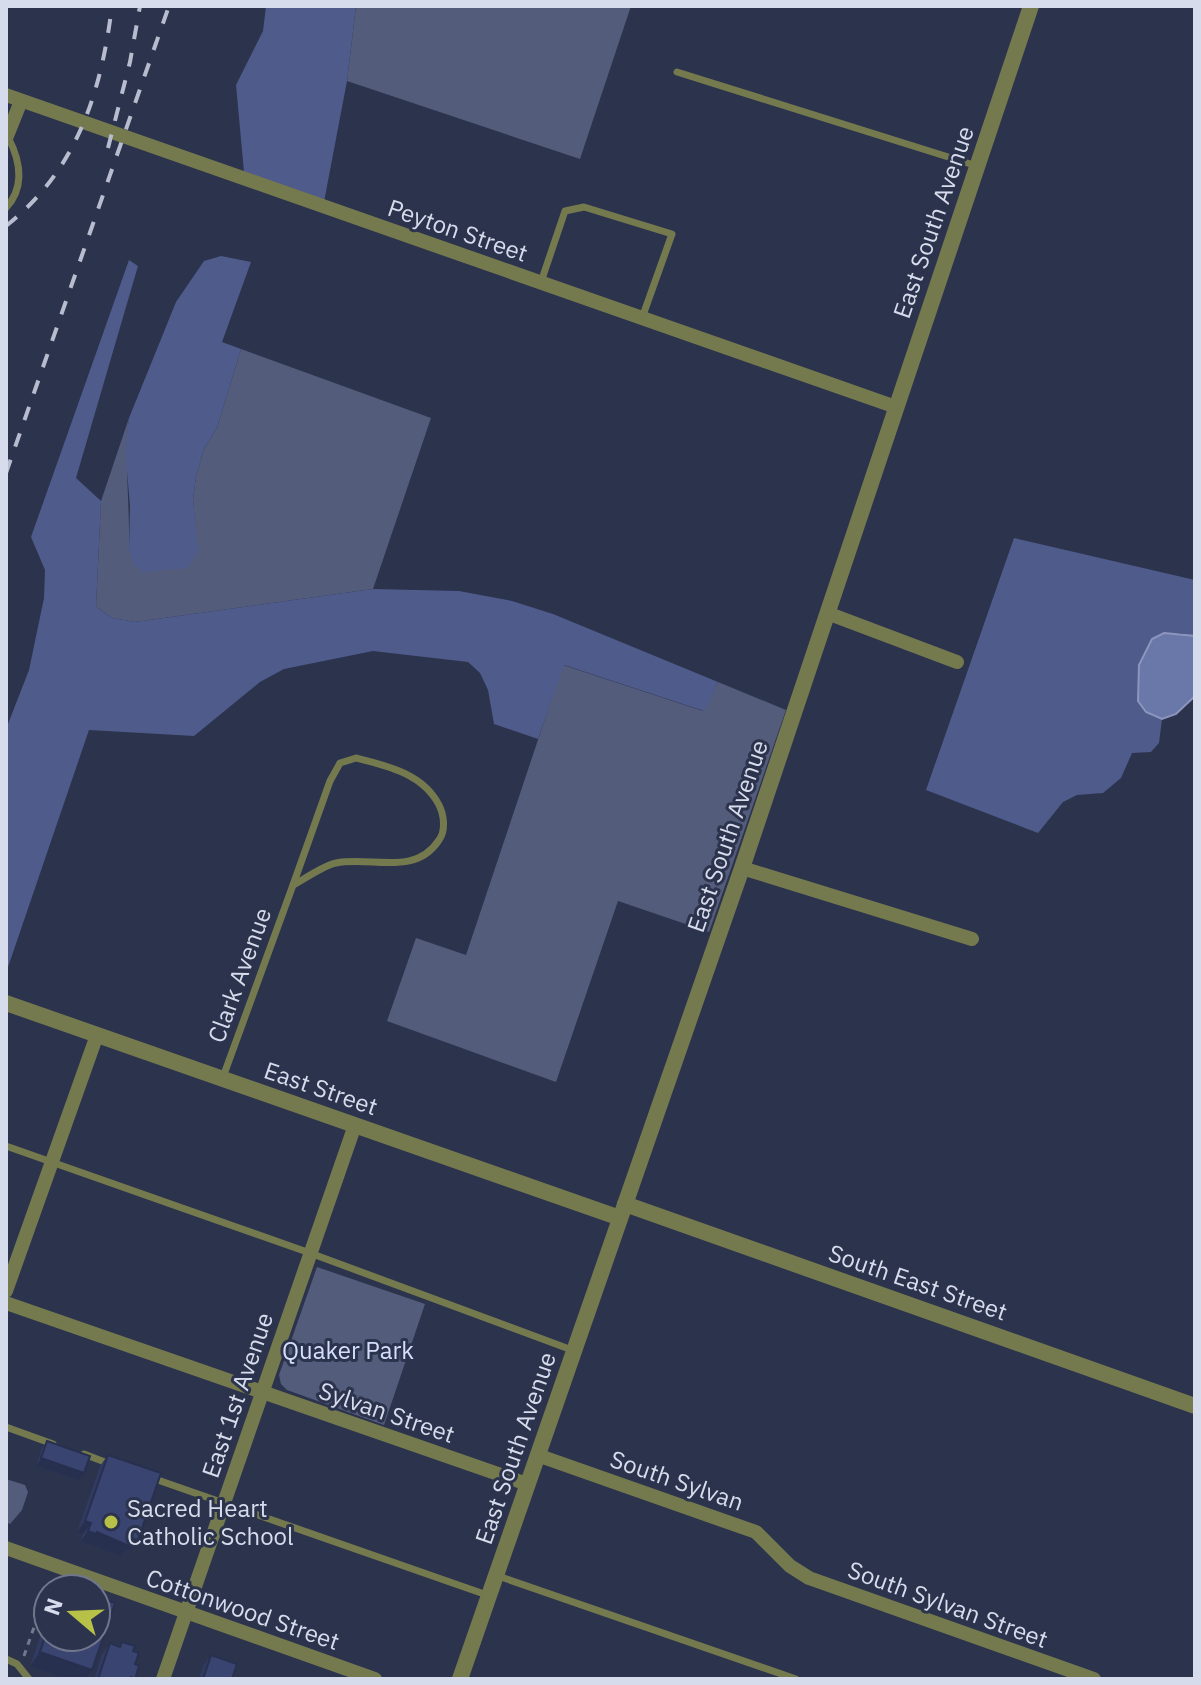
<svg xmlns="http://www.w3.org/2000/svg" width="1201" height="1685" font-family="'IBM Plex Sans',sans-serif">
	<rect width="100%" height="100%" fill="#2c334d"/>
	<g fill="#535c7b">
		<path d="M356 6H631L580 159 347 81Z"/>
		<path d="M241 349 431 418 373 589 135 622 112 618 96 607 101 501 129 418C124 462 130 505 129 549L197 550 193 499 196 476 204 449 217 428Z"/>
		<path d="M563 665 703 711 718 682 786 710 709 932 618 901 556 1082 387 1021 416 938 466 955Z"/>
		<path d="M317 1267 425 1304 384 1425 287 1390 281 1384 279 1375Z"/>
		<path d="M6 1479 25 1485 28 1492 22 1510 10 1524 6 1522Z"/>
	</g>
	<g fill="#4f5b8b">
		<path d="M266 6H356L347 81 324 202 244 172 236 85 263 31Z"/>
		<path d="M221 256 251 262 222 342 241 349 217 428 204 449 196 476 193 499 198 550 188 568 143 572 134 565 129 549 130 506 125 448 129 418 176 302 204 261Z"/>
		<path d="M129 260 138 266 76 478 101 501 96 607 112 618 135 622 373 589 459 591 512 601 553 614 718 682 704 711 564 665 538 739 494 724 488 690 480 673 468 662 373 651 284 669 260 682 194 736 89 730 6 973V729L29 670 44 598 45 570 31 537Z"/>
		<path d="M1014 538 1195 580V636L1179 633 1146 712 1162 719 1159 743 1151 752 1132 753 1121 778 1103 793 1077 795 1063 802 1038 833 926 790Z"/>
	</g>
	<path fill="#6a77a9" stroke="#8b95bd" stroke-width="2" d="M1164 633 1195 636V696L1176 714 1162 719 1146 712 1138 701 1139 665 1152 639Z"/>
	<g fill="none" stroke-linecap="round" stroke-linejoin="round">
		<path stroke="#72788e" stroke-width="3" stroke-dasharray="6 6" stroke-linecap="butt" d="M24 1656 48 1587"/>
		<g stroke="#74794e" stroke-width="7">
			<path d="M677 72 977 166"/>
			<path d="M6 208C26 186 20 160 8 137"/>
			<path d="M541 282 565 211 584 207 672 234 642 318"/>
			<path d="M356 758C388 766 423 774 439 805 444 815 446 831 439 840 415 877 372 856 336 863 324 865 305 879 293 885L330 781 340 763Z"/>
			<path d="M223 1077 293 885"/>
			<path d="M6 1146 310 1253 572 1350"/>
			<path d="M6 1427 53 1444"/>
			<path d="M84 1454 110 1464"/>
			<path d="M152 1478 487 1595"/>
			<path d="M498 1576 796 1679"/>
			<path d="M6 1659 17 1664 29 1679"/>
		</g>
		<g stroke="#74794e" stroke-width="14">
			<path d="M6 95 896 407"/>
			<path d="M7 136 21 101"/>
			<path d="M827 613 957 662"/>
			<path d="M742 868 972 939"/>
			<path d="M6 1291 97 1035"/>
			<path d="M6 1303 527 1484"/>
			<path d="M537 1455 756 1532 790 1566 809 1578 1094 1679"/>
			<path d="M6 1548 375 1679"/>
			<path d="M163 1679 355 1125"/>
		</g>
		<g stroke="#74794e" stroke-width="16">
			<path d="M6 1003 620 1218"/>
			<path d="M625 1204 1195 1406"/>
			<path d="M460 1679 742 868 1031 6"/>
		</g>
		<g stroke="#b7bdce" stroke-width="4" stroke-dasharray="14 14" stroke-linecap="butt">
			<path d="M108 148 130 62 140 6"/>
			<path d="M6 226C77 170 101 93 112 6"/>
			<path d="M6 473 169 6"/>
		</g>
	</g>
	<g fill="#313a61">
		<path d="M47 1441 79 1480 36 1466 42 1448Z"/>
		<path d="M108 1455 138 1540 130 1551 126 1549 121 1557 90 1544 89 1545 80 1542 83 1534 77 1532 100 1466Z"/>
		<path d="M48 1607V1637L92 1670 85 1679H66L30 1666 43 1628 39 1626 44 1612Z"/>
		<path d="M122 1642 133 1651 135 1679H94L102 1654 110 1643 118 1646Z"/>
		<path d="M211 1655 232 1679H199L203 1666Z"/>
	</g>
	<g fill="#28304f">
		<path d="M41 1458 84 1473 79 1480 36 1466Z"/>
		<path d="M85 1521 91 1523 83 1534 77 1532Z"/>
		<path d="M88 1531 131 1538 138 1540 130 1551 126 1549 121 1557 90 1544 89 1545 80 1542Z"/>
		<path d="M48 1614V1620L43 1628 39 1626Z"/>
		<path d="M40 1652 92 1670 85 1679H66L30 1666Z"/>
	</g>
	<g fill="#394471" stroke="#28304f" stroke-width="2">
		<path d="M47 1441 90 1456 84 1473 41 1458Z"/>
		<path d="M108 1455 161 1473 138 1540 131 1538 129 1546 97 1532 96 1534 88 1531 91 1523 85 1521Z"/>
		<path d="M63 1585 74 1589H62Z"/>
		<path d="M96 1597 115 1603 92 1670 40 1652 48 1628V1637H96Z"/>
		<path d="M122 1642 135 1646 133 1651 139 1653 135 1664 139 1666 135 1679 131 1677 130 1679H98L110 1643 120 1647Z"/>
		<path d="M211 1655 237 1664 232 1679H203Z"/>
	</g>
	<circle fill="#b8c147" stroke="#2c334d" stroke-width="3" cx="111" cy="1522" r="8"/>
	<g text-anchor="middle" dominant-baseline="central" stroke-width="6" stroke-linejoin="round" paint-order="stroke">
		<g font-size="24" fill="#d7dcec" stroke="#2c334d">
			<text transform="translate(933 222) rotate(-71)">East South Avenue</text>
			<text transform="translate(458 230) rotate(19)">Peyton Street</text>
			<text transform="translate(727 836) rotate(-71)">East South Avenue</text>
			<text transform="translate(239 975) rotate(-70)">Clark Avenue</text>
			<text transform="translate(321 1088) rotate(19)">East Street</text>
			<text transform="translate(918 1282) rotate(19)">South East Street</text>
			<text transform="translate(237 1395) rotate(-71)">East 1st Avenue</text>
			<text transform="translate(387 1412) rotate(19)">Sylvan Street</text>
			<text transform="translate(515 1448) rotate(-71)">East South Avenue</text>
			<text transform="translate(677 1480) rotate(19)">South Sylvan</text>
			<text transform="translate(948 1604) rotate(20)">South Sylvan Street</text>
			<text transform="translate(243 1609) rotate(19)">Cottonwood Street</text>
		</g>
		<g font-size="24" fill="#d5dffd" stroke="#2c334d">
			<text x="348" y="1350">Quaker Park</text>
		</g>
		<g font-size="24" fill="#d7dcec" stroke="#2c334d" text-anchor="start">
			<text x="127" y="1508">Sacred Heart<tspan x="127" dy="28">Catholic School</tspan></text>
		</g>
	</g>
	<rect width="1201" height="1685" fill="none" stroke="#d7dcec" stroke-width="16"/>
	<g transform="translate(72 1613) rotate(289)"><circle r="38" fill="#2c334d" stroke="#70778d" stroke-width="2"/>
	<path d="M0-6L14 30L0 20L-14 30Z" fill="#b8c147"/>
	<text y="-12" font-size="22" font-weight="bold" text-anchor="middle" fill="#d7dcec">N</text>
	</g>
</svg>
